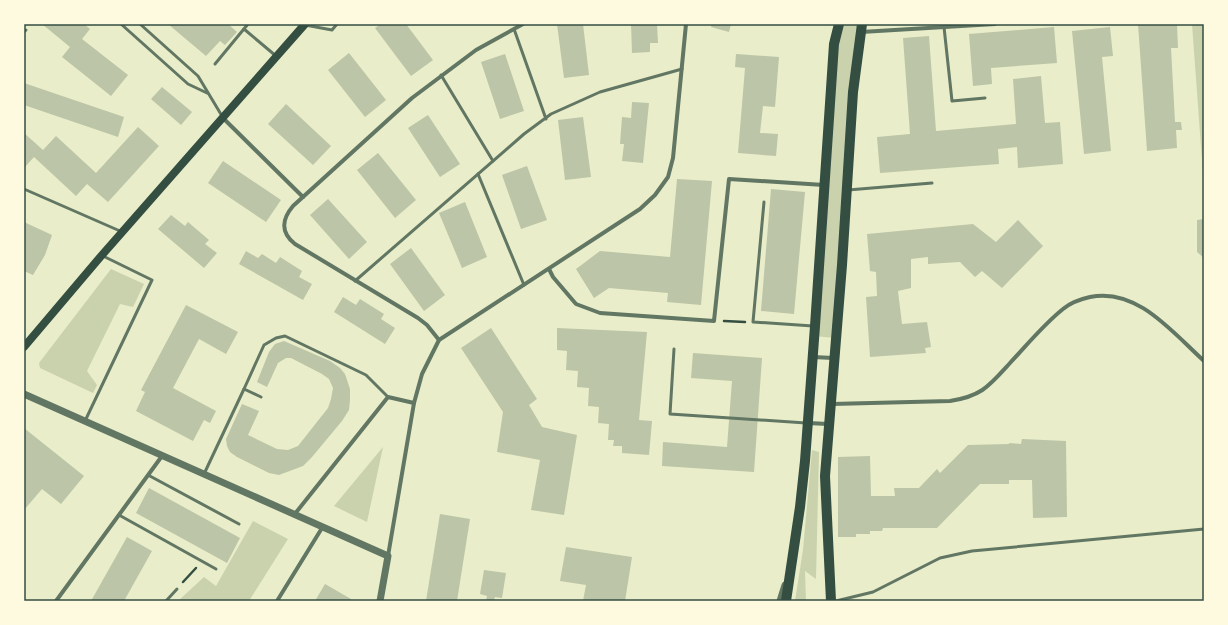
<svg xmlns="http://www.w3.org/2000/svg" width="1228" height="625" font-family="'Titillium Web',sans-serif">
	<rect width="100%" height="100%" fill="#e9edc9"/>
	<g fill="#cad2ad">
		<path d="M839 24H862L835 338 814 336Z"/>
		<path d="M1192 24H1204V174H1203Z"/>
		<path d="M111 269 144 284 133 307 120 304 87 371 97 385 93 393 40 368 39 363Z"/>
		<path d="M383 447 367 522 334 506Z"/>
		<path d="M812 450 819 452 816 579 805 571 806 601H795L803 550Z"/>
		<path d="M253 521 288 539 249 601H178L204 577 216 586Z"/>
	</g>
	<g fill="#bcc5a7">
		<path d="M42 24H84L90 29 82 39 128 75 111 96 62 57 70 47Z"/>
		<path d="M168 24H228L237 32 225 45 220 41 206 56Z"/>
		<path d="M381 24H406L433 60 411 76 375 28Z"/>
		<path d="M557 24H583L589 75 564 78Z"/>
		<path d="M631 24H657L658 43H650V52L632 53Z"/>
		<path d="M712 24H731L729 32 711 27Z"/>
		<path d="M1138 24H1177L1178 48H1171L1175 122H1181L1182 130H1176L1177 148 1147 151Z"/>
		<path d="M1054 27 1057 63 991 68 992 84 973 86 969 34Z"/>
		<path d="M1110 27 1113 56 1102 57 1111 151 1084 154 1072 31Z"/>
		<path d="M929 36 936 131 1016 124 1013 79 1041 76 1045 123 1060 122 1063 164 1018 168 1017 147 998 149 999 164 880 173 877 137 910 134 903 38Z"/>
		<path d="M349 53 386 100 365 117 328 70Z"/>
		<path d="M505 54 524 111 500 119 481 62Z"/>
		<path d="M736 54 779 57 775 107 763 106 760 133 778 134 776 156 738 153 745 68 735 67Z"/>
		<path d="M24 83 124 117 118 137 24 105Z"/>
		<path d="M162 87 192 112 181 125 151 99Z"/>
		<path d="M632 102 649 103 643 163 622 161 624 144H620L622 117 631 118Z"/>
		<path d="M286 104 331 146 313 165 268 124Z"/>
		<path d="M428 115 460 164 440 177 408 128Z"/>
		<path d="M583 117 591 177 565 180 558 120Z"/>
		<path d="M138 127 159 146 108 202 87 184 76 196 34 157 24 168V133L43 150 56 136 96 173Z"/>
		<path d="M378 153 416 200 395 218 357 170Z"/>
		<path d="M223 161 281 200 266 222 208 183Z"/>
		<path d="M527 166 547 220 521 229 502 175Z"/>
		<path d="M677 179 712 181 701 305 667 302 668 293 609 288 594 298 576 269 600 251 670 257Z"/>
		<path d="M771 189 805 192 794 314 761 311Z"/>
		<path d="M328 199 367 242 349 259 310 215Z"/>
		<path d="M465 202 487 257 462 268 439 213Z"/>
		<path d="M171 215 185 226 188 222 209 240 205 244 217 253 204 268 158 229Z"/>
		<path d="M1204 219V258L1197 252V220Z"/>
		<path d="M1018 220 1043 246 1002 288 982 271 975 277 960 262 928 264V257L911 259V288L898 291 902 324 927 322 931 347 925 348 926 353 870 357 866 297 877 296 876 272 870 271 867 234 973 224 996 242Z"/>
		<path d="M24 222 52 235 45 255 33 275 24 271Z"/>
		<path d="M411 248 445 295 424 311 390 264Z"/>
		<path d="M246 251 258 258 262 254 276 263 280 257 302 271 299 277 312 284 303 300 239 264Z"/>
		<path d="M343 297 356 305 360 299 384 314 381 319 395 328 385 344 334 312Z"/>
		<path d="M186 305 238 332 226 354 199 339 173 388 216 411 210 423 204 420 193 441 136 411 145 392 141 390Z"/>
		<path d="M491 328 537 399 529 405 542 427 577 435 564 515 531 510 540 460 497 452 503 412 461 348Z"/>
		<path d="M557 328 647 332 639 420 652 421 649 455 622 453V446H613L614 440H608L609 424 598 423 599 407 588 406 589 388 577 387 578 371 566 370 567 351 557 350Z"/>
		<path d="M284 341 330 361 340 368 345 374 350 389V400L349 410 342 421 312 457 303 466 279 475 269 473 237 457 230 452 227 446 226 439 242 404 259 411 248 435 277 449 288 450 298 446 328 408 331 399 333 388 329 379 322 374 291 358H286L278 363 267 387 257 382 269 352 275 344Z"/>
		<path d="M693 353 762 358 754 472 662 466 663 442 727 447 732 381 691 378Z"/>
		<path d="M24 428 84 476 61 504 42 489 24 510Z"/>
		<path d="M1022 439 1066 441 1067 517 1033 518 1032 480H1009V484H980L937 528H883L882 531H870V534H856V537H838V457L870 456 871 496H895L894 488H919L937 469 940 473 968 445 1009 444V443L1021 444Z"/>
		<path d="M149 488 240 538 227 563 136 513Z"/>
		<path d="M440 514 470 519 457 601H426Z"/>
		<path d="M127 537 152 551 124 601H91Z"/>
		<path d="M566 547 632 557 625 601H583L586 585 560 581Z"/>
		<path d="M484 570 506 573 502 598 495 597 494 601H486L487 596 480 594Z"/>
		<path d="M325 584 351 599 350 601H315Z"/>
	</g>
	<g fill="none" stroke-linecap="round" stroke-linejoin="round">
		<g stroke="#344e41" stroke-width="2.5">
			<path d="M724 321 745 322"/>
			<path d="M183 582 196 568"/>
		</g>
		<g stroke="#617663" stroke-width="3">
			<path d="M121 24 188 84 207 93"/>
			<path d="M140 24 198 76 222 116"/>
			<path d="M305 25 332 30 337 24"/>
			<path d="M944 27 952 101 985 98"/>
			<path d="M244 29 276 56"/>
			<path d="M514 29 546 119"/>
			<path d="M24 32 26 30"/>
			<path d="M215 64 248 24"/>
			<path d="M441 75 493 161"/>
			<path d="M478 174 524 285"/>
			<path d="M24 189 120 231"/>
			<path d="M848 190 932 183"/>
			<path d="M764 202 753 322 813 326"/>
			<path d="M355 281 524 134 551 114 600 92 682 69"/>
			<path d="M674 349 670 414 806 423"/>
			<path d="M261 397 244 389 264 345 276 338 285 336 366 375 388 397"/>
			<path d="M85 421 152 280 103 256"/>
			<path d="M204 474 244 389"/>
			<path d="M148 475 239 524"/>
			<path d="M119 515 216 569"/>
			<path d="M166 601 177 589"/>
			<path d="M836 601 873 592 940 558 972 551 1204 529"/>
		</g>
		<g stroke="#617663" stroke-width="4">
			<path d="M861 32 995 24"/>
			<path d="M223 118 303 197"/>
			<path d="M549 269 553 277 576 304 600 313 714 321 729 179 824 185"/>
			<path d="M439 340 427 325 418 318 295 244C280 232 282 219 293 206L412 98 476 50 523 24"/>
			<path d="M813 357 833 358"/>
			<path d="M832 404 950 401C982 396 989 386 1010 363 1027 345 1043 325 1063 309 1070 303 1081 299 1090 297 1137 287 1173 333 1204 361"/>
			<path d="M808 423 828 424"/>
			<path d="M294 515 388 397 414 403"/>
			<path d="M388 556 414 403 422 374 439 340 640 209 655 195 668 177 673 158 686 24"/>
			<path d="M56 601 162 456"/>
			<path d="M277 601 322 528"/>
		</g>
		<g stroke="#617663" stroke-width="7">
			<path d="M24 394 388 556 380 601"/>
			<path d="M780 601 785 585"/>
		</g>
		<path stroke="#344e41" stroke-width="8" d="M24 347 102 255 305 24"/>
		<g stroke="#344e41" stroke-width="10">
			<path d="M786 601 800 507 805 461 815 326 834 44 839 24"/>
			<path d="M831 601 825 476 842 265 853 92 862 24"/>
		</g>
	</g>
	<rect width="1228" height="625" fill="none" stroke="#fefae0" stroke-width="50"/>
	<rect x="25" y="25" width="1178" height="575" fill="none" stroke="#344e41" stroke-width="1.5"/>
</svg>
